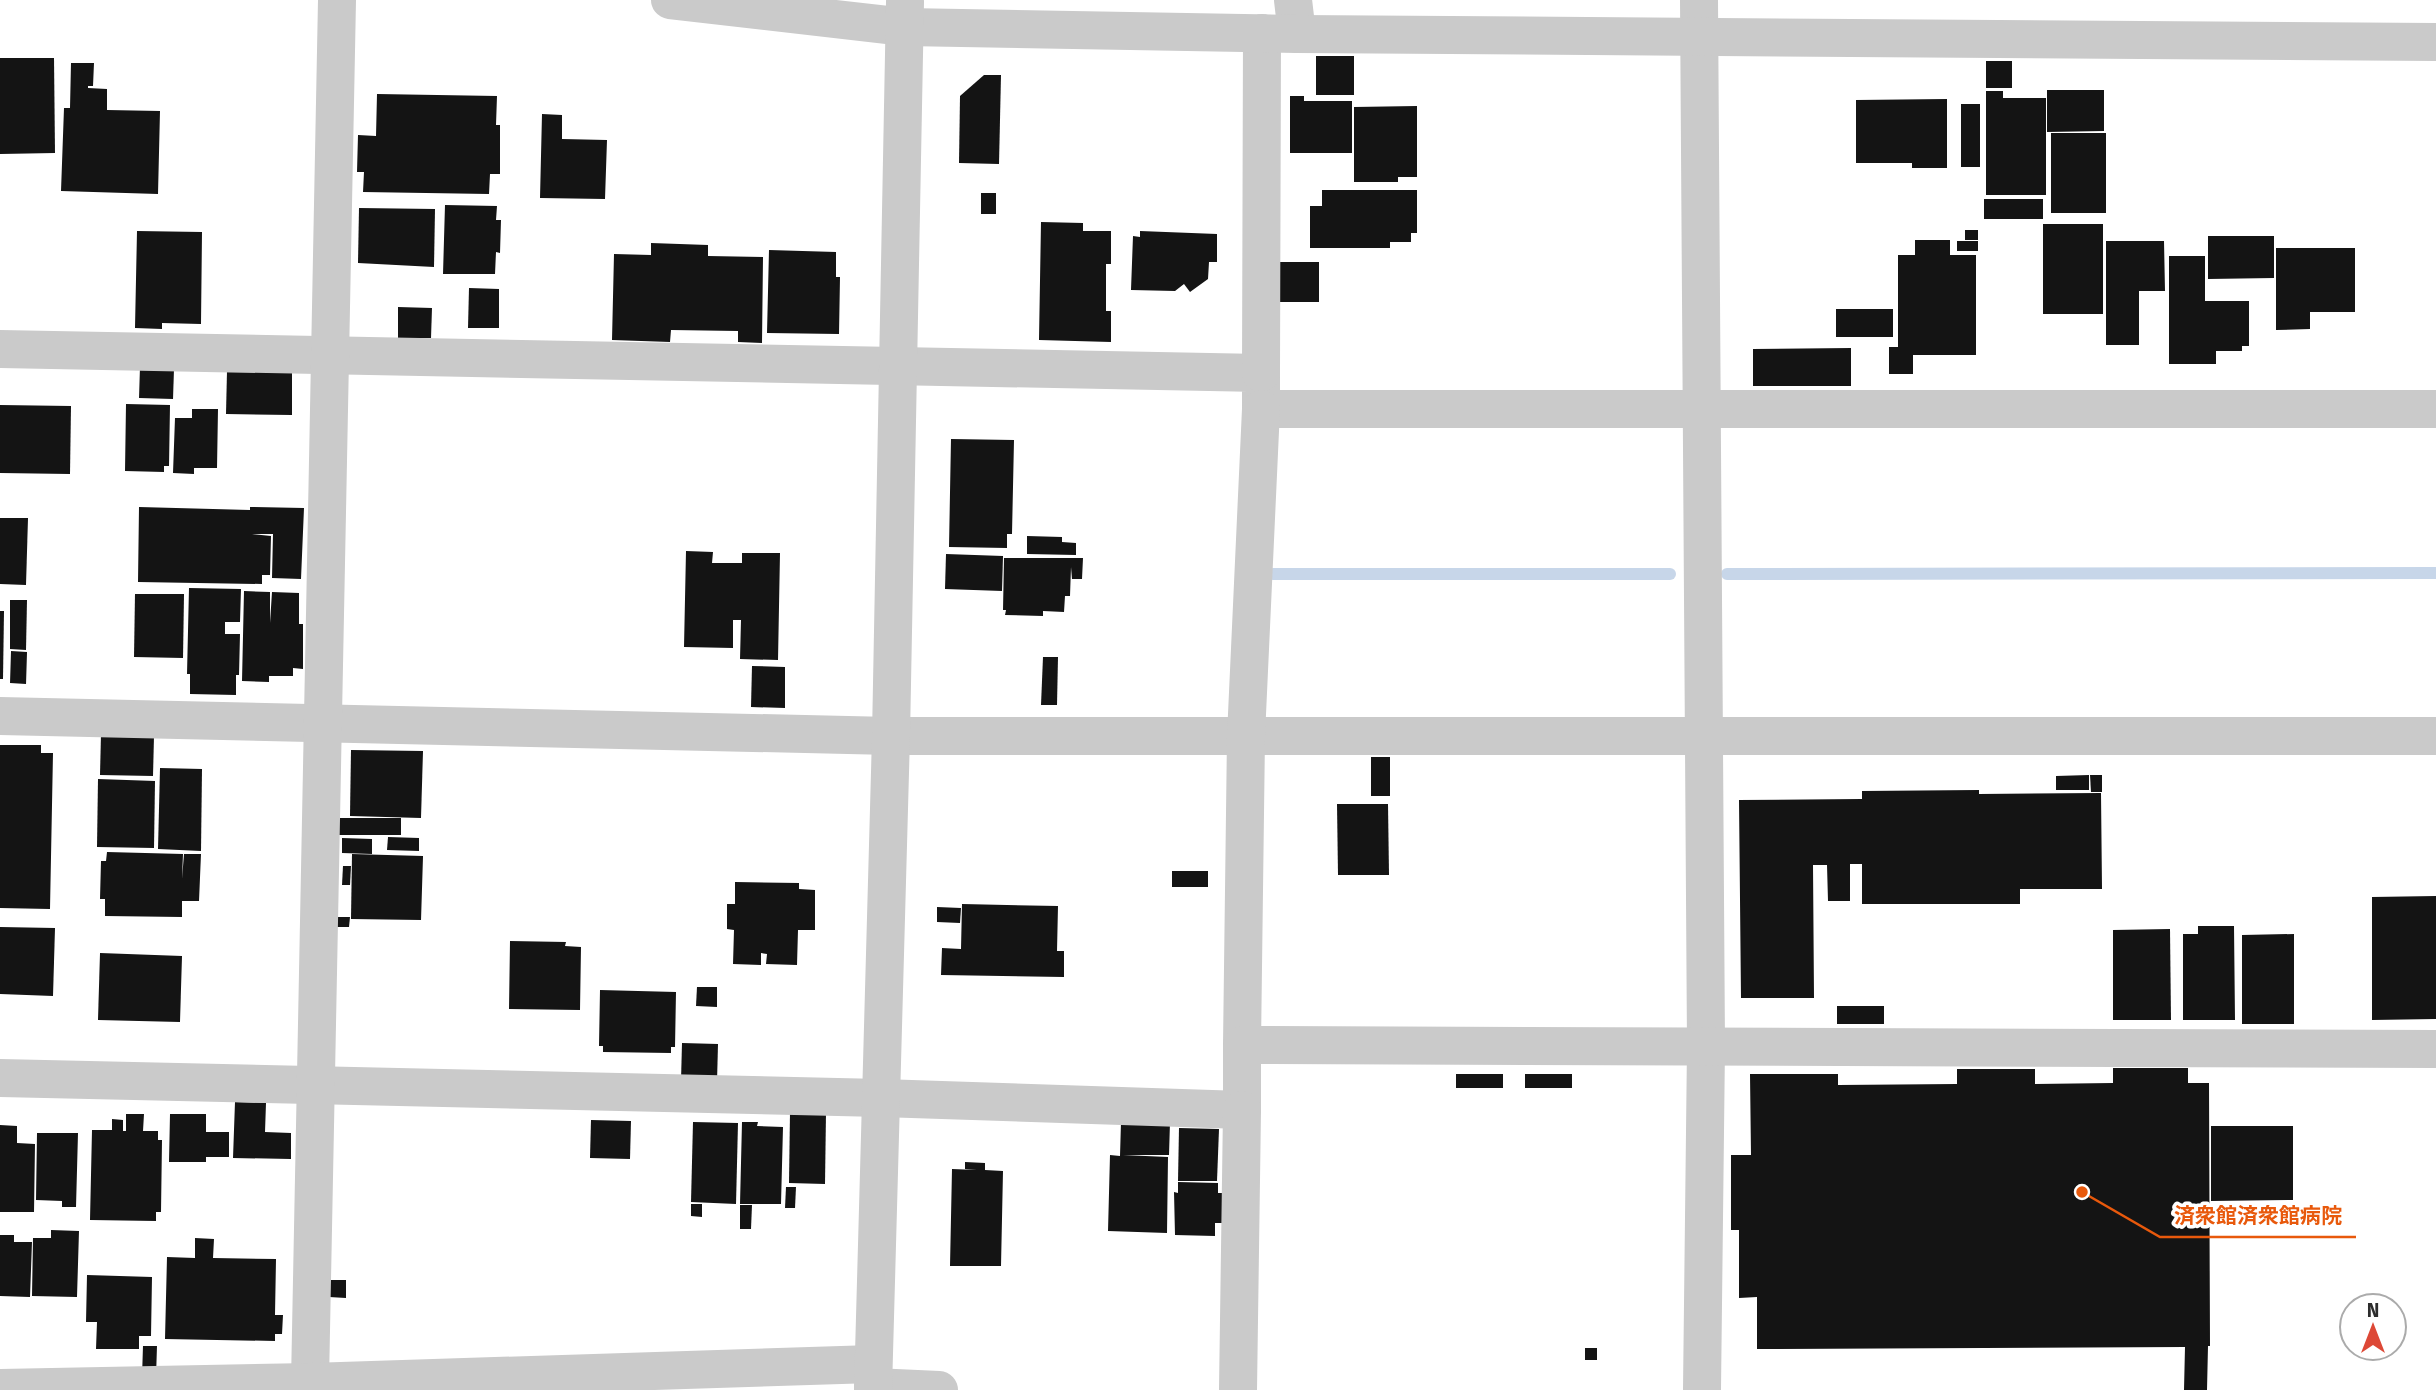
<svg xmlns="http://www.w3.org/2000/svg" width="2436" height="1390" font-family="'Fira Sans','Noto Sans JP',sans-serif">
	<rect width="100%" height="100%" fill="#fff"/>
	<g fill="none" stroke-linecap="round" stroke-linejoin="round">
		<g stroke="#c7d6e9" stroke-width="12">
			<path d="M1273 574H1670"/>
			<path d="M1727 574 2436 573"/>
		</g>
	</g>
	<g fill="#141414">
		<rect x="1316" y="56" width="38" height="39"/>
		<path d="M0 58H54L55 153 0 154Z"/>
		<rect x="1986" y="61" width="26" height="27"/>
		<path d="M71 63H94L93 86H88V88L107 89V110L160 111 158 194 61 191 64 108H70Z"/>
		<path d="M984 75H1001L999 164 959 163 960 96Z"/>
		<path d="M2047 90H2104V131L2047 132Z"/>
		<path d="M1986 91H2003V98H2046V195H1986Z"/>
		<path d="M377 94 497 96 496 125H500V174H490L489 194 363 192 364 172H357L358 135 376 136Z"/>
		<path d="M1290 96H1304V101H1352V153H1290Z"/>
		<path d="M1947 99V168H1912V163H1856V100Z"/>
		<rect x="1961" y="104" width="19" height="63"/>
		<path d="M1417 106V177H1398V182H1354V107Z"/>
		<path d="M542 114 562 115V139L607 140 605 199 540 198Z"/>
		<rect x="2051" y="133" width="55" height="80"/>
		<path d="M1322 190H1417V233H1411V242H1390V248H1310V206H1322Z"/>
		<rect x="981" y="193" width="15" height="21"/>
		<rect x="1984" y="199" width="59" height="20"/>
		<path d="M445 205 497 206 496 220H501L500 253 496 252 495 274H443Z"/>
		<path d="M359 208 435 209 434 267 358 263Z"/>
		<path d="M1041 222 1083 223V231H1111V264H1106V311H1111V342L1039 340Z"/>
		<rect x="2043" y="224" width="60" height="90"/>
		<rect x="1965" y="230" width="13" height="10"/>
		<path d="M137 231 202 232 201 324 162 323V329L135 328Z"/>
		<path d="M1140 231 1217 234V262H1209L1208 279 1190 292 1184 284 1175 291 1131 290 1133 236 1140 237Z"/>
		<path d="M2208 236H2274V278L2208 279Z"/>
		<path d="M1915 240H1950V255H1976V355H1913V374H1889V347H1898V255H1915Z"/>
		<rect x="1957" y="241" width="21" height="10"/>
		<path d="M2106 241H2164L2165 291H2139V345H2106Z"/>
		<path d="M651 243 708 245V256L763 257 762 343 738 342V331L671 330 670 342 612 340 614 254 651 255Z"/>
		<path d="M2276 248H2355V312H2310V329L2276 330Z"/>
		<path d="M769 250 836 252V277H840L839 334 767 333Z"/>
		<path d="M2169 256H2205V301H2249V346H2242V351H2216V364H2169Z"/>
		<rect x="1280" y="262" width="39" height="40"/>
		<path d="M469 288 499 289V328H468Z"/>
		<path d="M398 307 432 308 431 338H398Z"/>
		<rect x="1836" y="309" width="57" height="28"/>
		<path d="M1851 348V386H1753V349Z"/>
		<path d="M140 367 174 369 173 399 139 398Z"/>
		<path d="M227 371 292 373V415L226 414Z"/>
		<path d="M126 404 170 405 169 466H164V472L125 471Z"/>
		<path d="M0 405 71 406 70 474 0 473Z"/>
		<path d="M192 409H218L217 468H194V474L173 473 175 418H192Z"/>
		<path d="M951 439 1014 440 1012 534H1007V548L949 547Z"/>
		<path d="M139 507 250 510V507L304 508 301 579 272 578 273 534H252L271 536 270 575H262V584L138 582Z"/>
		<path d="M0 518H28L26 585 0 584Z"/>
		<path d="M1027 536 1062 537V542L1076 543V555L1027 554Z"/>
		<path d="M686 551 713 552 712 563H742V553H780L778 660 740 659 741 620H733V648L684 647Z"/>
		<path d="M946 554 1003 556 1002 591 945 589Z"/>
		<path d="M1004 558H1083L1082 579H1072L1071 567 1070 596H1065L1064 612 1043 611V616L1005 615 1006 610H1003Z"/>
		<path d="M189 588 241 589 240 622H225V634H240L239 675H236V695L190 694V674H187Z"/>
		<path d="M244 591 270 592V623L272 592 299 593V624H303V669L293 668V676H269V682L242 681Z"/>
		<path d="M135 594H184L183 658 134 657Z"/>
		<path d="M10 600H27L26 650 10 649Z"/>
		<path d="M0 611H4L3 679H0Z"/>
		<path d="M11 651 27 652 26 684 10 683Z"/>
		<path d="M1043 657H1058L1057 705H1041Z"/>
		<path d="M752 666 785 667V708L751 707Z"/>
		<path d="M101 734 154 736 153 776 100 775Z"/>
		<path d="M0 745H41V753H53L50 909 0 908Z"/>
		<path d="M351 750 423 751 421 818 350 816Z"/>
		<rect x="1371" y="757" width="19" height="39"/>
		<path d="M160 768 202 769 201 851 158 849Z"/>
		<path d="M2089 775V790H2056V776Z"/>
		<path d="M2090 775H2102V792H2091Z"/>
		<path d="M98 779 155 781 154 848 97 847Z"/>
		<path d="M1979 790V794L2101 793 2102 889H2020V904H1862V864H1850V901H1828L1827 865H1813L1814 998H1741L1739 800 1862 799V791Z"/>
		<path d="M1337 804H1388L1389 875H1338Z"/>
		<path d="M339 818H401V835H338Z"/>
		<path d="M388 837 419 838V851L387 850Z"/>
		<path d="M342 838 372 839V854L342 853Z"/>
		<path d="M107 852 183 854 182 879 184 854H201L199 901H182V917L105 916V899H100L101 861H106Z"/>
		<path d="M352 854 423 856 421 920 351 919Z"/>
		<path d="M343 866H351L350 885H342Z"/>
		<rect x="1172" y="871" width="36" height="16"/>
		<path d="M735 882 799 883V889L815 890V930H798L797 965 766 964 767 954 761 953V965L733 964 734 930 727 929V904H735Z"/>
		<path d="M2436 896V1019L2372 1020V897Z"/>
		<path d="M962 904 1058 906 1057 951H1064V977L941 975 942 948 961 949Z"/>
		<path d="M937 907 961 908 960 923 937 922Z"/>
		<path d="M337 917H350L349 927H337Z"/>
		<path d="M2198 926H2234L2235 1020H2183V934H2198Z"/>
		<path d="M0 927 55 928 53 996 0 994Z"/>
		<path d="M2170 929 2171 1020H2113V930Z"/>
		<path d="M2294 934V1024H2242V935Z"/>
		<path d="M510 941 566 942 565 946 581 947 580 1010 509 1009Z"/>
		<path d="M100 953 182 956 180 1022 98 1020Z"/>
		<path d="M697 987H717V1007L696 1006Z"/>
		<path d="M600 990 676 992 675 1047H671V1053L603 1052V1046H599Z"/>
		<rect x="1837" y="1006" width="47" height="18"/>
		<path d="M682 1043 718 1044 717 1082 681 1081Z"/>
		<path d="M2113 1068H2188V1083H2209L2210 1346H2208L2207 1390H2184L2185 1347 1757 1349V1297L1739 1298V1230H1731V1155H1751L1750 1074H1838V1085L1957 1084V1069H2035V1084L2113 1083Z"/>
		<rect x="1456" y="1074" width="47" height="14"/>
		<rect x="1525" y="1074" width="47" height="14"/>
		<path d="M235 1102 266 1103 265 1132 291 1133V1159L233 1158Z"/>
		<path d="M790 1112H826L825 1184 789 1183Z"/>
		<path d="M126 1114H144L143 1131H158V1140H162L161 1212H156V1221L90 1220 92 1130H112V1119L123 1120V1131H126Z"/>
		<path d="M170 1114H206V1132H229V1157H206V1162H169Z"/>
		<path d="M591 1120 631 1121 630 1159 590 1158Z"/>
		<path d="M693 1122 738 1123 736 1204 691 1202Z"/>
		<path d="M742 1122H758L757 1126 783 1127 781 1204H740Z"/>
		<path d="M1121 1122H1170L1169 1155H1123L1168 1157 1167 1233 1108 1231 1110 1155 1120 1156Z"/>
		<path d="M0 1125 17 1126V1143L35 1144 34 1212H0Z"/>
		<path d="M2211 1126H2293V1200L2211 1201Z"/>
		<path d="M1179 1128 1219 1129 1217 1181H1178Z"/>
		<path d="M37 1133H78L76 1207H62V1201L36 1200Z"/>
		<path d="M965 1162 985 1163V1170L1003 1171 1001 1266H950L952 1169 977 1170 965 1169Z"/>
		<path d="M1178 1182 1218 1183V1193H1223L1222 1223H1215V1236L1175 1235 1174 1192 1178 1193Z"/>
		<path d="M786 1187H796L795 1208H785Z"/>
		<path d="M691 1204H702V1217L691 1216Z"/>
		<path d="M740 1205H752L751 1229H740Z"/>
		<path d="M51 1230 79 1231 77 1297 32 1296 33 1238H51Z"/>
		<path d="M0 1235H14V1242H32L30 1297 0 1296Z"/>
		<path d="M195 1238 214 1239 213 1258 276 1259 275 1315H283L282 1334H275V1341L165 1339 167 1257 195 1258Z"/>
		<path d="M87 1275 152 1277 151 1336H139V1349H96L97 1322H86Z"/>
		<path d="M329 1280H346V1298L329 1297Z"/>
		<path d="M143 1346H157L156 1377H142Z"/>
		<rect x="1585" y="1348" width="12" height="12"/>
	</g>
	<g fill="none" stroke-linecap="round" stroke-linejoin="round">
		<g stroke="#cacaca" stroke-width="38">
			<path d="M1293 0 1297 34"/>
			<path d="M1699 0 1706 1046 1702 1390"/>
			<path d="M0 349 1261 373V409H2436"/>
			<path d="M1261 373 1262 33"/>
			<path d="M0 716 891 736H2436"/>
			<path d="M1242 1045 1246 736 1261 409"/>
			<path d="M0 1078 881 1098 1242 1110V1045L2436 1049"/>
			<path d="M310 1382 337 0"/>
			<path d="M873 1387 939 1390"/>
			<path d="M0 1388 310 1382 873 1364"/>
			<path d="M1238 1390 1242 1110"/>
		</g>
		<g stroke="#cacaca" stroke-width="38">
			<path d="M670 0 905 27 1297 34 2436 42"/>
			<path d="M873 1390 891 736 905 2"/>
		</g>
	</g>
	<path fill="none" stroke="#e8590c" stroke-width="2.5" d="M2082 1192L2160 1237H2356"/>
	<circle fill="#e8590c" stroke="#fff" stroke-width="2.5" cx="2082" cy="1192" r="7"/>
	<g font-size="21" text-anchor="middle" font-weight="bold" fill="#e8590c" stroke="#fff" stroke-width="7" stroke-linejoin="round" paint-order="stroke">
		<text x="2258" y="1223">済衆館済衆館病院</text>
	</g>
	<g transform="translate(2373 1327)"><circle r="33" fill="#ffffff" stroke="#ababab" stroke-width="2"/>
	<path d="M0-5L12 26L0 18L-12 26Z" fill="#dd4836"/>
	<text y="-10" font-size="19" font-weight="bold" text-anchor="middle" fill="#2d2d2d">N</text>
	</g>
</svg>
